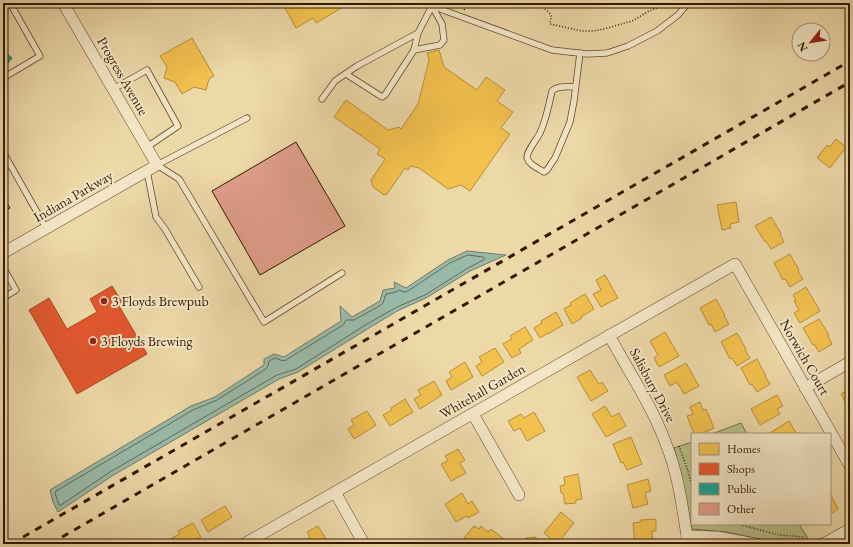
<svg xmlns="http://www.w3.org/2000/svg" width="853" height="547" font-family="'EB Garamond',serif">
	<rect width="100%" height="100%" fill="#edd8a8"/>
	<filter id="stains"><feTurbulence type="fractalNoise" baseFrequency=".005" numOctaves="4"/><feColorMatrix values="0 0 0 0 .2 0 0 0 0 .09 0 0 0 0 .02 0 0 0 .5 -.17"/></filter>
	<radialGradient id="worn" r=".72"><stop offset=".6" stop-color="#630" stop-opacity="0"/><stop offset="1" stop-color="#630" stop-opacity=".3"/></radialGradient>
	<g fill="#b7bf89" stroke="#766b44">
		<path d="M741 423 747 434H712Z"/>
		<path d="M692 442V524H799L810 542 799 544H787L773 542 727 532 692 529 681 474 674 448Z"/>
	</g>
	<path fill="#99baa9" stroke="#717965" d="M467 251 506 255 470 271 426 298 399 310 369 328 298 372 279 379 112 476 58 512 53 502 50 490 191 406 215 397 264 365V359L274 354 284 357 341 321 340 306 352 317 380 301 383 290 395 288 394 282 406 288 448 260Z"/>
	<g fill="#f2c14e" stroke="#b98e37">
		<path d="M294 3H350L316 23 313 18 296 28 285 8Z"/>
		<path d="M562 3H573L567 8Z"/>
		<path d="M192 38 214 76 209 79 206 90 194 87 182 94 175 82 164 78 167 67 160 56Z"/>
		<path d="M439 50 444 67 477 90 486 77 505 90 497 101 513 112 501 128 510 134 470 191 461 185 448 189 419 168 411 166 408 170 405 168 387 194 384 195 373 187 371 180 385 159 377 154 380 149 334 117 346 100 388 130 399 127 401 129 418 104 429 60 427 53Z"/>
		<path d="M836 139 846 147 830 168 817 158 827 145 830 147Z"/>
		<path d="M736 202 739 222 730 224 731 228 722 230 717 205Z"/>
		<path d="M771 217 781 233 780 234 784 242 771 249 766 241 765 242 755 226Z"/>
		<path d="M790 254 799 270 798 271 803 279 790 287 785 279 783 280 774 263Z"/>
		<path d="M605 275 618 298 601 307 593 294 601 290 596 280Z"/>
		<path d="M806 287 820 311 800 323 794 313 799 310 794 301 796 300 793 295Z"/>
		<path d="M585 294 594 309 581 317 582 318 572 324 564 309 571 305 570 303Z"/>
		<path d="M716 299 725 315 724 316 729 324 715 332 711 324 709 325 700 308Z"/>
		<path d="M556 312 563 325 548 334V333L540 338 534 328 542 323 541 321Z"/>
		<path d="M819 319 829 335 828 336 832 344 819 352 814 344 813 345 803 328Z"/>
		<path d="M525 327 533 340 519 349 521 353 512 358 503 344 512 339 510 336Z"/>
		<path d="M665 332 679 356 659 367 654 358 658 355 650 341Z"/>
		<path d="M737 333 746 349 745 350 750 358 737 366 732 358 730 359 721 342Z"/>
		<path d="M495 348 504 362 482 376 476 366 482 362 479 357Z"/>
		<path d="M757 359 766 376H765L770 384 757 392 752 384 750 385 741 368Z"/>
		<path d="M465 362 473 377 451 390 446 381 452 377 449 372Z"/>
		<path d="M686 363 699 386 684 394 677 382 670 386 664 375Z"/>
		<path d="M590 370 599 384 602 382 608 391 591 401 577 377Z"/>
		<path d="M434 381 442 395 420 409 414 399 421 395 418 390Z"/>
		<path d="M850 389V401L846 403 841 394Z"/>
		<path d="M777 395 783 406 777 409 780 414 760 425 751 409Z"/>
		<path d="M405 399 413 412 390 426 383 415 392 410 391 408Z"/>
		<path d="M700 402 703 410 706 409 714 428 701 434H694L687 416 693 414 690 407Z"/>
		<path d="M605 406 612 417 619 413 626 426 606 437 592 414Z"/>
		<path d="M367 411 376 425 354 439 348 429 354 425 351 420Z"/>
		<path d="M534 412 545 431 527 441 520 428 514 431 508 421 521 414 524 418Z"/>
		<path d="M789 421 797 434H771L770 433Z"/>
		<path d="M631 437 642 464 627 470 623 462 621 463 613 444Z"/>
		<path d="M458 449 465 460 460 463 466 473 451 481 441 464 448 461 445 456Z"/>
		<path d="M578 474 582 499 576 500V503L565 504 563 493H561L560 486 565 485 564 477Z"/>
		<path d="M648 479 651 491 645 493 648 504 633 508 627 485Z"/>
		<path d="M462 493 468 504 472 501 479 512 468 518 467 516 456 522 445 504Z"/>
		<path d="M830 493 838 509 830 514Z"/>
		<path d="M225 506 232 517 208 532 201 520Z"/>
		<path d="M561 512 574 523 557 544 544 533Z"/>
		<path d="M656 519V531H652L653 542 635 544 633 523 641 522V520Z"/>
		<path d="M193 523 201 537 189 544H176L172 538 180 534 178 531Z"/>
		<path d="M318 526 329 544H306L304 541 310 537 307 532Z"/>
		<path d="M474 526 479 529 481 526 488 532 491 529 504 539 500 544H472L464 538Z"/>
		<path d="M536 537V544H512V542L526 541V538Z"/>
	</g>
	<path fill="#e4572e" stroke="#af4420" d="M112 286 122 302 118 304 147 354 77 394 29 310 49 298 67 329 97 312 90 299Z"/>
	<path fill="#17a398" stroke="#20796a" d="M3 51 12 58 3 69Z"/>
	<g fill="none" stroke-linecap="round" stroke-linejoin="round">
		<path stroke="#666854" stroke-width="1" d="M468 255 483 257 485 259 468 268 425 295 397 307 367 324 296 369 277 375 110 472 61 505H59L55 493 56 491 193 410 217 400 266 369 268 366 269 361 275 358 283 361 286 360 343 325 346 320H354L381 305 383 303 386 294 396 292 399 290 404 292 408 291 450 263Z"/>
	</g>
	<g fill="#e09e8b" stroke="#341700">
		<path d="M296 142 345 226 260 275 212 191Z"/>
		<path d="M3 197 10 208 3 212Z"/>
	</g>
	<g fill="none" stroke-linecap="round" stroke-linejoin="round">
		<defs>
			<g id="lane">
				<path d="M432 6 552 50 587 54 607 53 628 46 657 31 678 15 688 3"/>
				<path d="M414 50 418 33"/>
				<path d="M346 74 382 97 385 95 414 50 440 45 444 40 442 24 432 6"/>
				<path d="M3 78 40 56 10 3"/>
				<path d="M575 87C568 87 558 85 552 91 549 105 546 120 540 133 537 139 526 152 527 158 529 165 538 168 544 172L547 170 555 158 570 122 574 101 580 53"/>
				<path d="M113 89 147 70 178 126 147 147"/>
				<path d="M322 99 335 81 357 66 418 33 432 6"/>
				<path d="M247 118 157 165 179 179 264 322 342 273"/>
				<path d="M3 152 46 228"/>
				<path d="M147 171 156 217 165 229 199 287"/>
				<path d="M3 267 16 290 3 298"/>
			</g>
			<g id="street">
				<path d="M430 3 432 6"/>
				<path d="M3 253 157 165 63 3"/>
				<path d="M609 335C628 371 652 405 666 444 678 473 682 505 687 536V544"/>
				<path d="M805 388 850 362"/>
				<path d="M473 414 519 495"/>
				<path d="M335 492 364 544"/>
				<path d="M687 536 717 537 755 544"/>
				<path d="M244 544 735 264 850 466"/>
				<path d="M821 544 825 543 850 529"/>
			</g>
		</defs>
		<use href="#lane" stroke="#62472a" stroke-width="7"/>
		<use href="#street" stroke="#62472a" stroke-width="12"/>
		<g stroke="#341700" stroke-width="1.5" stroke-dasharray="1 2" stroke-linecap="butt">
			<path d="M538 3C541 7 550 11 551 16 551 19 550 21 550 24L582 31H593L604 29 632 21 649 11 665 5 667 3"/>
			<path d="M464 10 469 3"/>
			<path d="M679 446 687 468 692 486"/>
			<path d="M737 524 779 535 805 537"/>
		</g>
		<use href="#lane" stroke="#f3e6c6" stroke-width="5.5"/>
		<use href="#street" stroke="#f3e6c6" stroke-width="11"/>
		<g stroke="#341700" stroke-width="3" stroke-dasharray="7 7" stroke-linecap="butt">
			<path d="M11 544 850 61"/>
			<path d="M50 544 850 82"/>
		</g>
	</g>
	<g fill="#8f2418" stroke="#f3e6c6" stroke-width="1.5">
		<circle cx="104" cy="301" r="4"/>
		<circle cx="93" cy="341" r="4"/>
	</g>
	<g text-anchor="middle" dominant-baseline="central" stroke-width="4" stroke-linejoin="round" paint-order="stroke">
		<g font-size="14" fill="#341700" stroke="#f3e6c6">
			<text transform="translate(123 76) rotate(60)">Progress Avenue</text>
			<text transform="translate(73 196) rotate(-30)">Indiana Parkway</text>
			<text transform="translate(805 357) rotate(60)">Norwich Court</text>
			<text transform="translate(653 385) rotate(62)">Salisbury Drive</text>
			<text transform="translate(482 391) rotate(-30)">Whitehall Garden</text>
		</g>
		<g font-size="14" fill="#341700" stroke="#f3e6c6" text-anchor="start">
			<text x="112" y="301">3 Floyds Brewpub</text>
			<text x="101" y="341">3 Floyds Brewing</text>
		</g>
	</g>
	<rect width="853" height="547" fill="none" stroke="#edd8a8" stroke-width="16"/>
	<rect x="4" y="4" width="845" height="539" fill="none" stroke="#341700" stroke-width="2"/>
	<rect x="8" y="8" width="837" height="531" fill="none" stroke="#341700"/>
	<rect x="691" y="433" width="140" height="92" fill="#f3e6c6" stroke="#a79377"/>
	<rect x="699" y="443" width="20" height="12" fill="#f2c14e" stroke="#a79377"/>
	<text x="727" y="453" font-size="12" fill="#341700">Homes</text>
	<rect x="699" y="463" width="20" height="12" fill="#e4572e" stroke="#a79377"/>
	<text x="727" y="473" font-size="12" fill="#341700">Shops</text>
	<rect x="699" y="483" width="20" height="12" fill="#17a398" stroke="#a79377"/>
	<text x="727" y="493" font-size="12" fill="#341700">Public</text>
	<rect x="699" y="503" width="20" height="12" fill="#e09e8b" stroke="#a79377"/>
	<text x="727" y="513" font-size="12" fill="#341700">Other</text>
	<g transform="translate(811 42) rotate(240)"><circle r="19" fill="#f3e6c6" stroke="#a79377"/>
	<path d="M0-3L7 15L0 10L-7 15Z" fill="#8f2418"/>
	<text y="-6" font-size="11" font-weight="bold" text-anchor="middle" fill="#341700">N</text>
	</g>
	<rect width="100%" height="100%" filter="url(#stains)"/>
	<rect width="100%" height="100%" fill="url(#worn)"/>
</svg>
